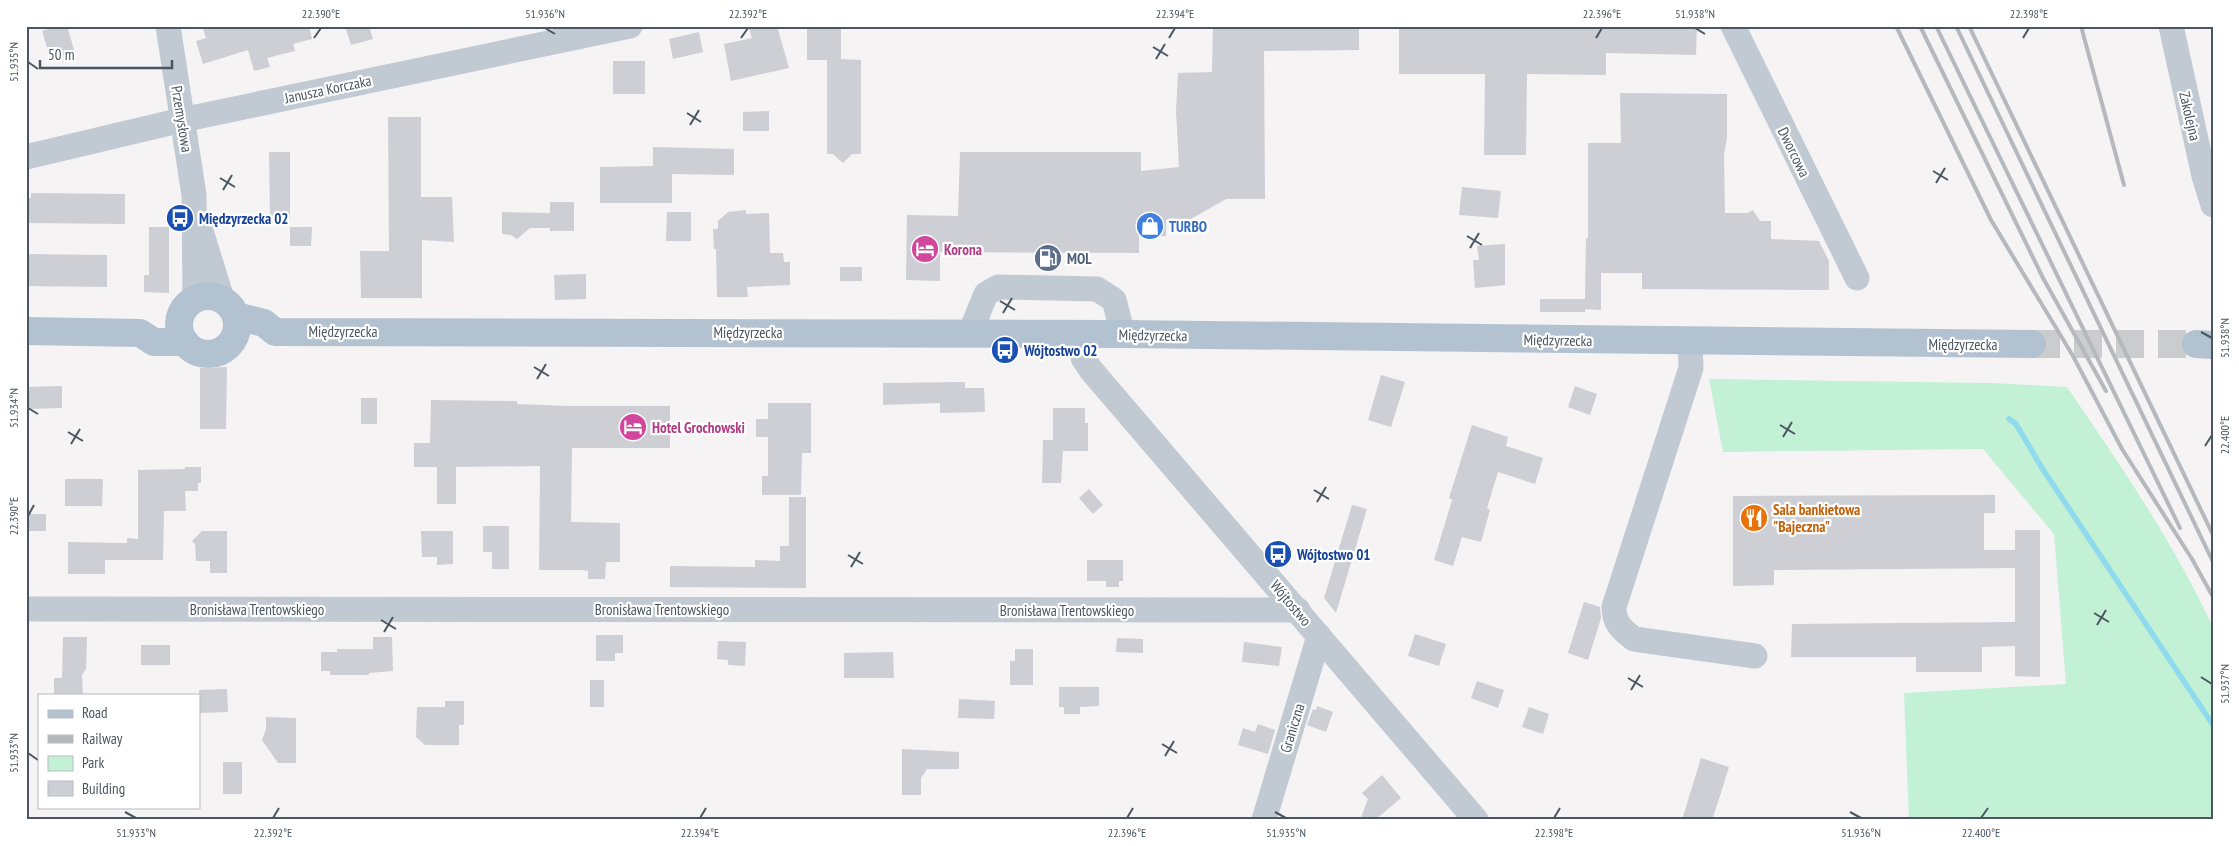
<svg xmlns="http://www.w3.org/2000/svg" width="2239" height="846" font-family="'PT Sans Narrow',sans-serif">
	<rect width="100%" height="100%" fill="#f5f3f3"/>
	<path fill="#c3f1d5" d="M1709 379 1990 383 2067 387C2120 464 2173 542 2213 627V820H1909L1904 693 2066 684 2054 534 1983 449 1723 452Z"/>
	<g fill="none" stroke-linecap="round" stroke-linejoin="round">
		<path stroke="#90daee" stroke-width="5.5" d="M2009 419 2016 424 2042 468 2213 725"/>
	</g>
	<g fill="#cdcfd5">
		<path d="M58 26H67L75 53 51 61 42 31Z"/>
		<path d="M212 26H309L312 39 293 44 295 51 267 58 270 67 254 71 248 50 203 64 196 41 206 38 203 29Z"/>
		<path d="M345 26H369L373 39 351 45Z"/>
		<path d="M748 26H777L789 68 731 81 724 44 752 38Z"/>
		<path d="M807 26H841V59L861 60V154H852L843 163 833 154H827V60H807Z"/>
		<path d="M1213 26H1359V50L1264 51 1265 199H1226L1191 219 1166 220V236H1139V253L940 252V281L906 280 907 215 958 216 960 152H1141V171L1179 167 1176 111 1178 73 1212 72Z"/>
		<path d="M1399 26H1697L1696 55 1606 53V75L1527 74 1526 155H1484L1485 74H1399Z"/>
		<path d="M699 32 703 52 673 59 669 39Z"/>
		<rect x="613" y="61" width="32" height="33"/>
		<path d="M1620 93 1727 94V137L1724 155 1725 213H1747L1753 210 1760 221H1771V239L1819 241 1829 261V290L1642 289V273H1601V310L1585 309V312H1540V299H1585L1586 238H1588V143H1621Z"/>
		<path d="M769 111V131H743V112Z"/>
		<path d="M388 117H421V197H452L454 242 422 240V298H361L360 251H389Z"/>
		<path d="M653 147 734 149V175L672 174V203H600V167L653 166Z"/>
		<path d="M269 152H290V218H270Z"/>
		<path d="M1462 187 1501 191 1498 218 1459 215Z"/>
		<path d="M31 193 125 194V224L26 223V198H31Z"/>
		<path d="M550 202H574V231H550V228H530L517 239 511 235 502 234V212L550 213Z"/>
		<path d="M746 210V214L769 213 770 253H783L784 262H790V285L747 287 748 297H717L716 249H714L713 229H718V221L728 212Z"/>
		<path d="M667 212H691V241H666Z"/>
		<path d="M149 227H169V293L144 292V275H149Z"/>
		<path d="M290 227H312L311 246H290Z"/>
		<path d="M1505 244V285L1475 288 1473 260H1479L1477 246Z"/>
		<path d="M26 254 107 255V287L26 286Z"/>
		<rect x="840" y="267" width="22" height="14"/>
		<path d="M586 274V299L555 300 554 275Z"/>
		<path d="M227 367 226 429H200V368Z"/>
		<path d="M1381 375 1405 382 1391 427 1368 420Z"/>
		<path d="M965 382V388H984L985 412 940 413V403L883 405V383Z"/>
		<path d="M62 386V408L28 409 27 387Z"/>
		<path d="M1575 386 1597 394 1590 415 1568 407Z"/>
		<rect x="361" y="398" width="16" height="26"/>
		<path d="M431 400 517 401V404L569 406H670V448H572L571 522 620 523V562H606L605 579H588V571L582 570H539L540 466 456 467V504H437V467H414V443H430Z"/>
		<path d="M768 403H811V453H802L801 495H762V476H768V437H756V419H768Z"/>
		<path d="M1053 408H1085V423H1088V451H1063L1061 483H1042L1043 440H1053Z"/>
		<path d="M1472 425 1508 437 1506 446 1543 458 1535 484 1498 472 1487 508 1490 510 1481 542 1462 537 1453 566 1434 560 1452 500 1449 498Z"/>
		<path d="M185 467H201V483H198V491H185L186 511H164L163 560H105V574H68V542L127 543V538L138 539V470L185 469Z"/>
		<path d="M65 479H103L102 506H65Z"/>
		<path d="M1089 489 1103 505 1093 514 1079 498Z"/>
		<path d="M1995 495V513H1984V550H2015V530H2040V677L2015 676V646L1982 647V672H1916V657H1791L1792 624 2015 622V568L1774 570V585L1733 586V496Z"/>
		<path d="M789 497H806V588L670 587V566L755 567V560L780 561V546H789Z"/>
		<path d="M1352 505 1367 509 1336 613 1324 598Z"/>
		<rect x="26" y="514" width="20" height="17"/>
		<path d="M483 526H509V569H492V552H483Z"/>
		<path d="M202 531H227V573H210V561H196L195 544 192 541Z"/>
		<path d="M421 531H453V564L437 565V557H422Z"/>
		<path d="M1087 560H1123V581H1119V587H1106V581H1087Z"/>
		<path d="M1584 602 1600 607 1601 618 1588 660 1568 653Z"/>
		<path d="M1415 634 1446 644 1439 666 1408 656Z"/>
		<path d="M596 635H623V653H615V661H596Z"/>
		<path d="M63 637H87L86 669 82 675 83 695H54V678H62Z"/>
		<path d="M373 637H392L393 671 369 673V675H330V671H321V652H337V649H373Z"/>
		<path d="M1117 638 1143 639V653L1116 652Z"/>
		<path d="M718 641 746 642 745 666 728 665V660L717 659Z"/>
		<path d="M1244 642 1282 647 1279 666 1242 662Z"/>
		<rect x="141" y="645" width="29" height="20"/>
		<path d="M1015 649H1033V685H1010V661H1015Z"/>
		<path d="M893 652 894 678H844V653Z"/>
		<rect x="590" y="680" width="14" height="27"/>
		<path d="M1477 681 1504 690 1498 708 1471 698Z"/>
		<path d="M1059 687H1099V706L1080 707V714H1064V707H1059Z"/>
		<path d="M227 689 228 712 199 713V690Z"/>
		<path d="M959 699 995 701 994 719 958 718Z"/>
		<path d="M445 701H464V725H459V745H425L416 737 417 707H445Z"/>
		<path d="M1317 706 1333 712 1326 732 1307 725 1313 709 1316 710Z"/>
		<path d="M1529 707 1549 714 1543 734 1522 727Z"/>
		<path d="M266 717 296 718V763H278L262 740 266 729Z"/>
		<path d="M1258 724 1275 730 1268 754 1238 745 1243 728 1255 732Z"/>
		<path d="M902 749 959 752V769H927L921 778V795H902Z"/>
		<path d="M1701 758 1729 767 1720 796 1712 820H1682Z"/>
		<rect x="223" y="762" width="19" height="32"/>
		<path d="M1382 775 1401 798 1375 820H1360L1368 799 1362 793Z"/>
	</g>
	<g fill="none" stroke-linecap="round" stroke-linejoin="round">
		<path stroke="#caccce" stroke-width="28" stroke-dasharray="28 14" stroke-linecap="butt" d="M2032 344H2196"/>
		<g stroke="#c1cad2" stroke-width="25">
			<path d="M168 26 194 195 195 300"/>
			<path d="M1733 26 1857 278"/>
			<path d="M2171 26 2204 176 2213 205"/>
			<path d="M26 157 182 120 630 26"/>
			<path d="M202 234 222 299"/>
			<path d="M970 333 986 294 998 287 1097 289 1114 300 1123 334"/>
			<path d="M1080 334 1083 358 1091 370 1476 820"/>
			<path d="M1690 342 1691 368 1614 607C1614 623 1621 629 1634 639L1755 656"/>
			<path d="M26 609 1298 610"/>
			<path d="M1264 820 1319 636"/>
		</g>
		<g stroke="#b3c2d1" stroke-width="28">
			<circle cx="208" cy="325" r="29"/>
			<path d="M236 316 264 323 275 332 1123 334 2032 344"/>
			<path d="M26 331 140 333 154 342H185"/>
			<path d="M2196 344 2213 345"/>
		</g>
		<g stroke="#b5b8bd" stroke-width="4">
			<path d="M1896 26 1991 220 2073 356 2122 449 2192 559 2213 597"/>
			<path d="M1920 26 2043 278 2106 391"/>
			<path d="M1936 26 2180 528"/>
			<path d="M1956 26 2213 562"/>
			<path d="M1969 26 2213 535"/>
			<path d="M2081 26 2124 185"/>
		</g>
	</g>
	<path fill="none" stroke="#4a5661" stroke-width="2" d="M545 28 555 34M1695 28 1705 34M314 38 321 28M741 38 748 28M1169 38 1175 28M1596 38 1602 28M2023 38 2029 28M1153 47 1168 56M1156 59 1165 44M28 62 38 69M687 113 701 122M690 125 699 110M1933 171 1948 180M220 178 235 187M1936 183 1945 168M223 190 232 175M1467 236 1482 245M1470 248 1479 233M1000 301 1015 310M1003 313 1012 298M2201 332 2212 338M534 367 549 376M537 379 546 364M28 408 38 414M1780 425 1795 434M68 432 83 441M1783 437 1792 422M71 444 80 429M2205 446 2212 435M1314 490 1329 499M1317 502 1326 487M28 516 34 505M848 555 863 564M851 567 860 552M2094 613 2109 622M381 620 396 629M2097 625 2106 610M384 632 393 617M2201 677 2212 684M1628 678 1643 687M1631 690 1640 675M1162 744 1177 753M28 753 38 760M1165 756 1174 741M125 812 136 818M1275 812 1286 818M1850 812 1861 818M273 818 279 808M700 818 706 808M1127 818 1133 808M1554 818 1560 808M1981 818 1988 808"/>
	<defs>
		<symbol id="bus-disc" viewBox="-11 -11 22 22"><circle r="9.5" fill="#1a4fb4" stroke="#fff"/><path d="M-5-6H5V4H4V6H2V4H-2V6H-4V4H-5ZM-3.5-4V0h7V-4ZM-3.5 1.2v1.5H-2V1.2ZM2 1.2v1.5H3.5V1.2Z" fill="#fff"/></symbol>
		<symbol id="shop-disc" viewBox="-11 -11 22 22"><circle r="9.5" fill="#3f7fe0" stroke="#fff"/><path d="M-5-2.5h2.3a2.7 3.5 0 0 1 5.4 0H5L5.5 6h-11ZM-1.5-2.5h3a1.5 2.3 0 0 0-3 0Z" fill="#fff"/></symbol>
		<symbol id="hotel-disc" viewBox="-11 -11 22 22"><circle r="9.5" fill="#d1479c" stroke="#fff"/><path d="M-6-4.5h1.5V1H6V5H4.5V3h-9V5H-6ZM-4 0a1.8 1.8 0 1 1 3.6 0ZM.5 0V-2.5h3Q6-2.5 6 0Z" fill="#fff"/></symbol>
		<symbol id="fuel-disc" viewBox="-11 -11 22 22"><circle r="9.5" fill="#5c6f8a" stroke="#fff"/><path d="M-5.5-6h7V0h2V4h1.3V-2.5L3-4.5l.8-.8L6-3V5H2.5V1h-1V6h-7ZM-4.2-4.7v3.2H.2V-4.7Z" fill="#fff"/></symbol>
		<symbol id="restaurant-disc" viewBox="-11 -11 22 22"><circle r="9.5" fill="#e8710a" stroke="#fff"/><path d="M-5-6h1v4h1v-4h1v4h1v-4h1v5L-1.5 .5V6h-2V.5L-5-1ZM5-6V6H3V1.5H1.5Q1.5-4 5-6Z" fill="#fff"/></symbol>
	</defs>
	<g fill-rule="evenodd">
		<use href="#bus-disc" x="164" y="202" width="32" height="32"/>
		<use href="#shop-disc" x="1134" y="210" width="32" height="32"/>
		<use href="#hotel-disc" x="909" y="233" width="32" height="32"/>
		<use href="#fuel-disc" x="1032" y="242" width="32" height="32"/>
		<use href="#bus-disc" x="989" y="334" width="32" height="32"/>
		<use href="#hotel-disc" x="617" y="411" width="32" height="32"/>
		<use href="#restaurant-disc" x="1738" y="502" width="32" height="32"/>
		<use href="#bus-disc" x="1262" y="538" width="32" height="32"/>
	</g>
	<g text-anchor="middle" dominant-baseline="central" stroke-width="4.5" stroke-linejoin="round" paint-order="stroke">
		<g font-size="15" fill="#4a5661" stroke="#fff">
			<text transform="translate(328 89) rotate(-12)">Janusza Korczaka</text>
			<text transform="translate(2190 116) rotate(77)">Zakolejna</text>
			<text transform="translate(182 119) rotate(81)">Przemysłowa</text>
			<text transform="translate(1794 152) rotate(64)">Dworcowa</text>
			<text x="343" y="331">Międzyrzecka</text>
			<text x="748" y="332">Międzyrzecka</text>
			<text transform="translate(1153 335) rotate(1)">Międzyrzecka</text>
			<text transform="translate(1558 340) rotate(1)">Międzyrzecka</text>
			<text x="1963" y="344">Międzyrzecka</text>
			<text transform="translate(1291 603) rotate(50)">Wójtostwo</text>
			<text x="257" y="609">Bronisława Trentowskiego</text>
			<text x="662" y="609">Bronisława Trentowskiego</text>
			<text x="1067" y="610">Bronisława Trentowskiego</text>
			<text transform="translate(1292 728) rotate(-73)">Graniczna</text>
		</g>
		<g font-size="15" font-weight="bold" fill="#164399" stroke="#fff" text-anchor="start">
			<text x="199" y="218">Międzyrzecka 02</text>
			<text x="1024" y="350">Wójtostwo 02</text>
			<text x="1297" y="554">Wójtostwo 01</text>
		</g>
		<g font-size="15" font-weight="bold" fill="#366cbe" stroke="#fff" text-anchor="start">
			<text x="1169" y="226">TURBO</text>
		</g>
		<g font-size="15" font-weight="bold" fill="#b23c85" stroke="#fff" text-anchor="start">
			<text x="944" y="249">Korona</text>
			<text x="652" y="427">Hotel Grochowski</text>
		</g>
		<g font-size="15" font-weight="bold" fill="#4e5e75" stroke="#fff" text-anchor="start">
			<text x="1067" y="258">MOL</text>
		</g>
		<g font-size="15" font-weight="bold" fill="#c56008" stroke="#fff" text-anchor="start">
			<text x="1773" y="509">Sala bankietowa<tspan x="1773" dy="17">"Bajeczna"</tspan></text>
		</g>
	</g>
	<rect width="2239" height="846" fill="none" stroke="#ffffff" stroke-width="55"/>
	<rect x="38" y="694" width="162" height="115" fill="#ffffff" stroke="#b7bbc0"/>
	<rect x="48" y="710" width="25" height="8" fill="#b3c2d1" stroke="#b7bbc0"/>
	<text x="82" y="718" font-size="15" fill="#4a5661">Road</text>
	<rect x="48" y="735" width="25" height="8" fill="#b5b8bd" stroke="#b7bbc0"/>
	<text x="82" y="744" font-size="15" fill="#4a5661">Railway</text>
	<rect x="48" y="756" width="25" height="15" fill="#c3f1d5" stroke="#b7bbc0"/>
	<text x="82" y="768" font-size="15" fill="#4a5661">Park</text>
	<rect x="48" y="781" width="25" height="15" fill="#cdcfd5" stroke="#b7bbc0"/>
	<text x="82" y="794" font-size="15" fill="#4a5661">Building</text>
	<path d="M40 60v8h132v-8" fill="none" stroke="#4a5661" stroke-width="2.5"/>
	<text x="48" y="60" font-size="15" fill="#4a5661" stroke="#ffffff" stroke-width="4" paint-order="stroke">50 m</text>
	<rect x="28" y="28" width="2184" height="790" fill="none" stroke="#4a5661" stroke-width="2"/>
	<g font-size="12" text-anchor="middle" fill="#4a5661">
		<text x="321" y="18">22.390°E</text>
		<text x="545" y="18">51.936°N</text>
		<text x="748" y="18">22.392°E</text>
		<text x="1175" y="18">22.394°E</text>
		<text x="1602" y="18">22.396°E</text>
		<text x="1695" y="18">51.938°N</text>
		<text x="2029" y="18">22.398°E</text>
		<text transform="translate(14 62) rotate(-90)" y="4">51.935°N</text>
		<text transform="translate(2225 338) rotate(-90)" y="4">51.938°N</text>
		<text transform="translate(14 408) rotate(-90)" y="4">51.934°N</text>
		<text transform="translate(2225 435) rotate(-90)" y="4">22.400°E</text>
		<text transform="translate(14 516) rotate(-90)" y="4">22.390°E</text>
		<text transform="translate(2225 684) rotate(-90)" y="4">51.937°N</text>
		<text transform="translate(14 753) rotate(-90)" y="4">51.933°N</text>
		<text x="136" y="837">51.933°N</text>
		<text x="273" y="837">22.392°E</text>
		<text x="700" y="837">22.394°E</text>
		<text x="1127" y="837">22.396°E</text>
		<text x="1286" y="837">51.935°N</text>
		<text x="1554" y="837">22.398°E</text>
		<text x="1861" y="837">51.936°N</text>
		<text x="1981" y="837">22.400°E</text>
	</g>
</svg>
